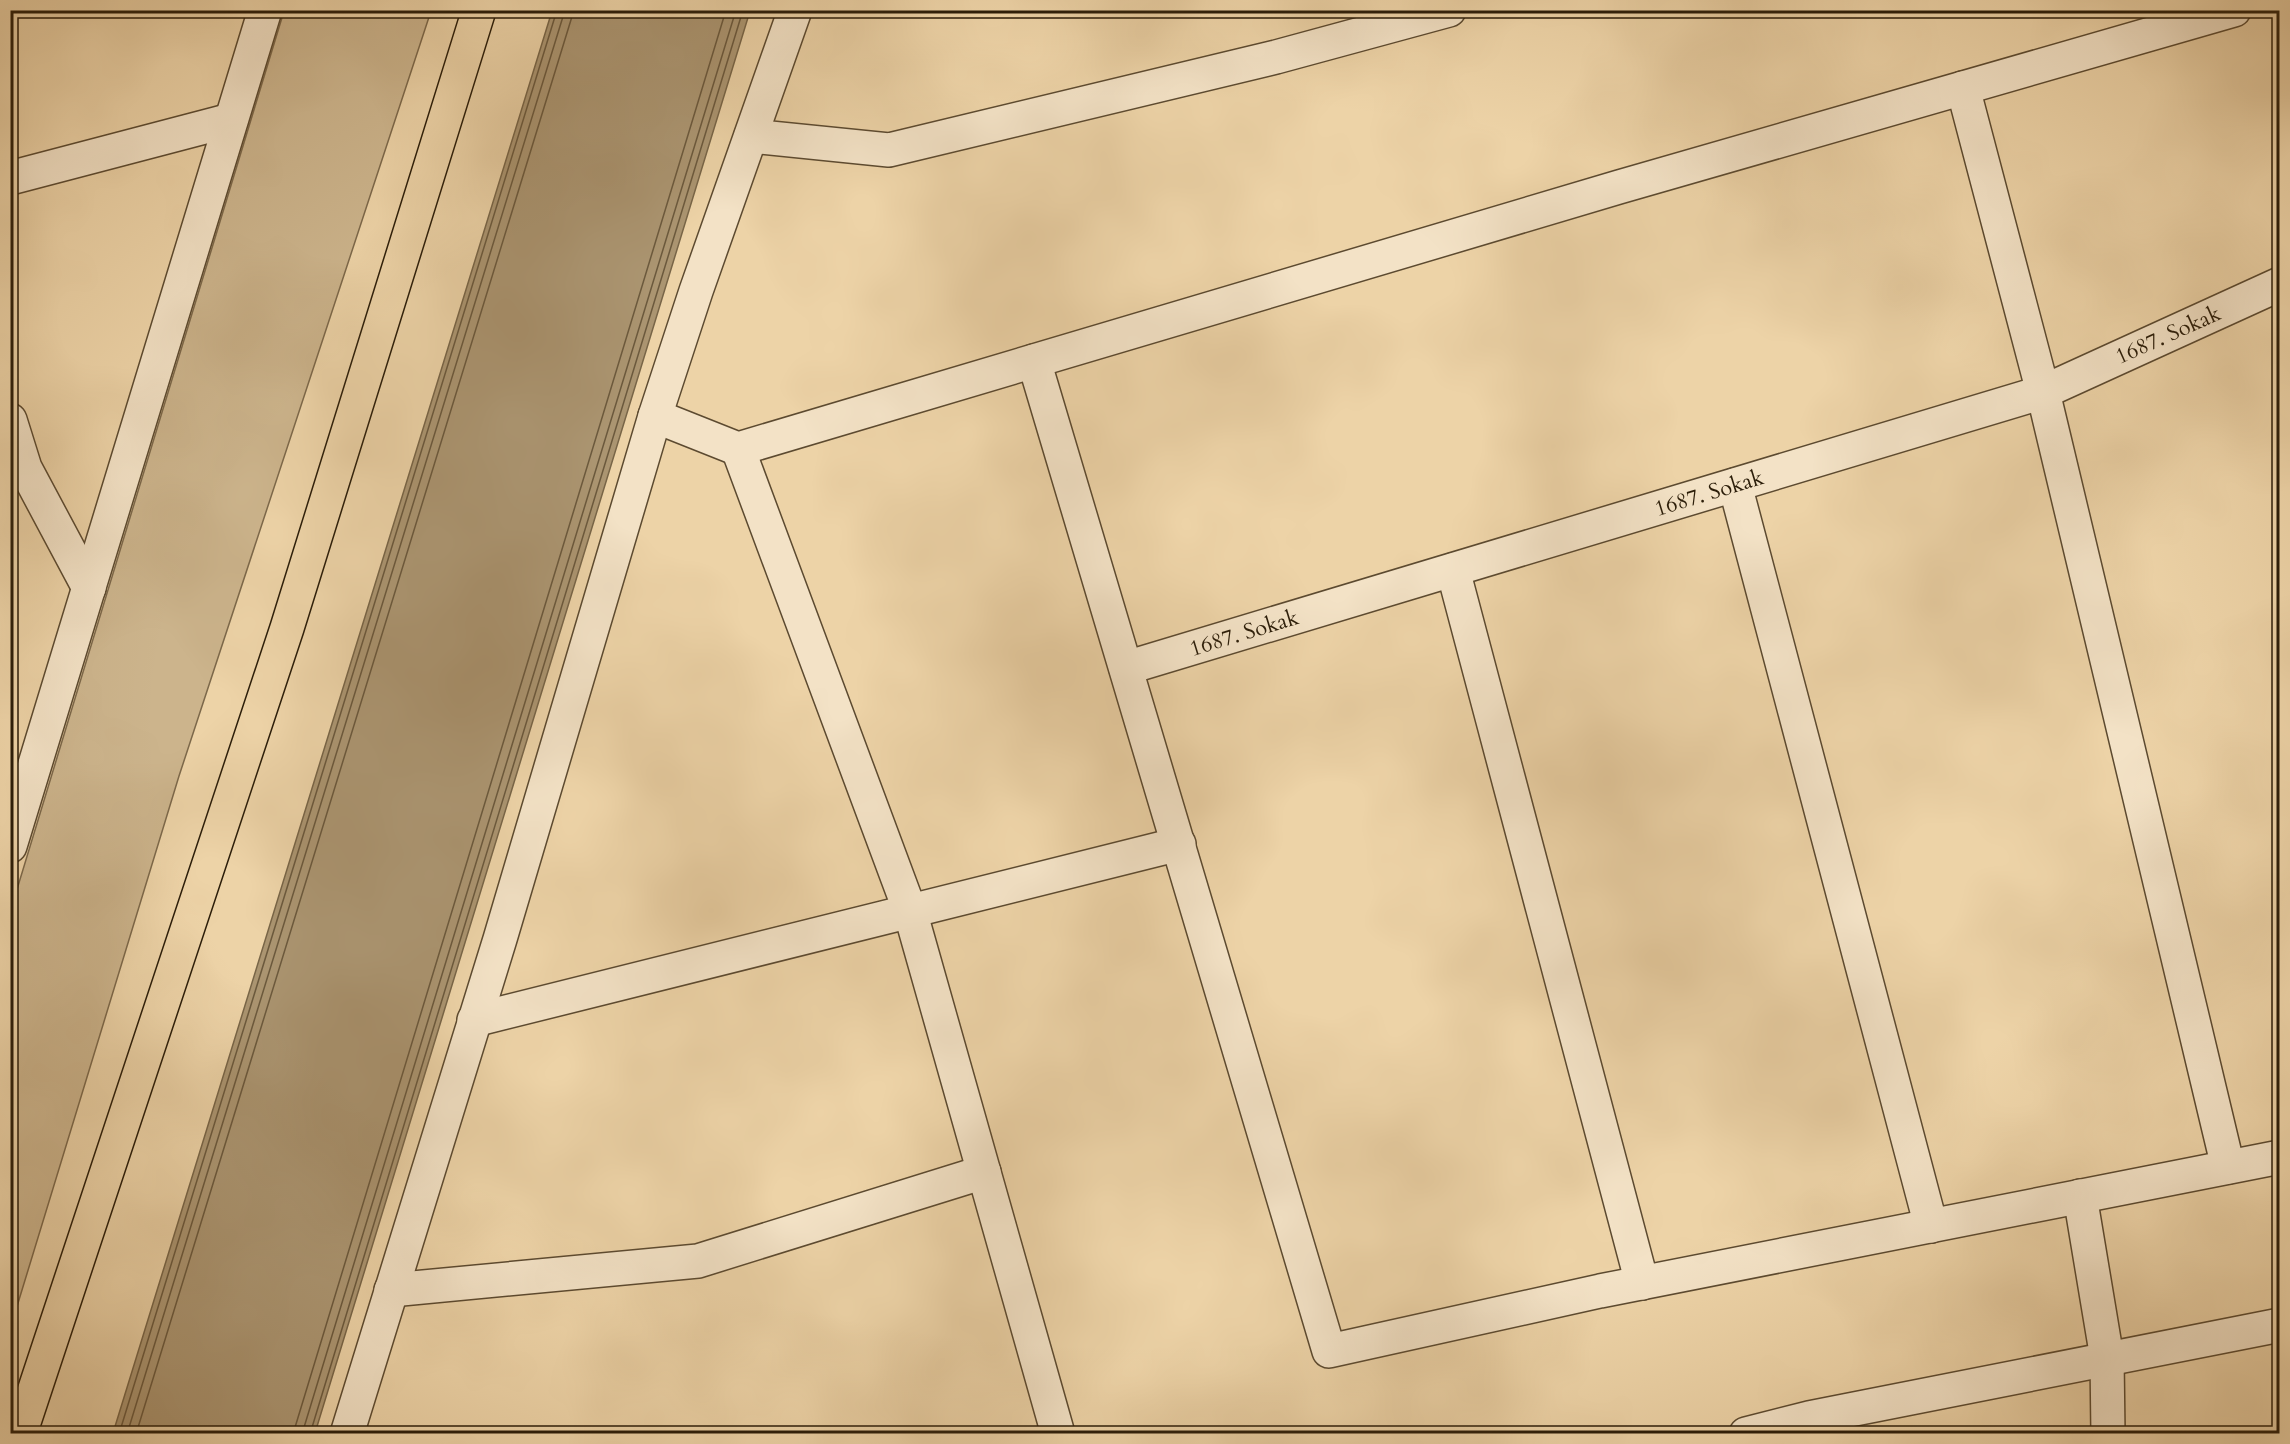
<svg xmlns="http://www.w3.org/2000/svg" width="2290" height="1444" font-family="Cardo,serif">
	<rect width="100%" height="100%" fill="#edd3a7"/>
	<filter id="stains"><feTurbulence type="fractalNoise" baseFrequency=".00333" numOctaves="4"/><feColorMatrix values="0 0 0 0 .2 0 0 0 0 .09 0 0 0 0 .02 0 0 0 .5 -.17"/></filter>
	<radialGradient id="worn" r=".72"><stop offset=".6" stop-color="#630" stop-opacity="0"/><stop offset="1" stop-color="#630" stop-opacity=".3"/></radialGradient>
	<path fill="#ccb48c" stroke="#7c684a" stroke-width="1.5" d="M284 11H431L179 776 11 1326V909Z"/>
	<path fill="#ab9571" stroke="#786547" stroke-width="1.5" d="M552 11H750L315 1433H113Z"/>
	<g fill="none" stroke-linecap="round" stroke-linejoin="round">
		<g stroke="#6b593d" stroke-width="1.5">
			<path d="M119 1434 557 10"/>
			<path d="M127 1434 565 10"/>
			<path d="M136 1434 574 10"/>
			<path d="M293 1434 726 10"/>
			<path d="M302 1434 736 10"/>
			<path d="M310 1434 743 10"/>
		</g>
		<defs>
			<g id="minor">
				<path d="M1963 88 2043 392 2228 1167"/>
				<path d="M751 136 889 150 1276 57 1449 10"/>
				<path d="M10 178 231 120"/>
				<path d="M1034 361 1329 1351 1600 1291 2280 1157"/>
				<path d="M655 416 738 449 1619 187 2234 10"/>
				<path d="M10 420 25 468 89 588"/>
				<path d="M738 449 910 911 1058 1434"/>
				<path d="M1735 485 1931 1226"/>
				<path d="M1453 570 1642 1283"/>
				<path d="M1126 668 2043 392 2280 284"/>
				<path d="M10 846 265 10"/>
				<path d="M474 1020 1179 844"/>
				<path d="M2080 1196 2107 1358 2108 1434"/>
				<path d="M391 1290 698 1261 984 1172"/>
				<path d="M347 1434 500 939 655 416 696 291 795 10"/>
				<path d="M1746 1434 1809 1418 2280 1325"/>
			</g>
			<path id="major" d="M20 1434 287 628 479 10"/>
		</defs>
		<use href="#minor" stroke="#5c4a30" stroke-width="36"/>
		<use href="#major" stroke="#2b1d09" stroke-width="36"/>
		<use href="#minor" stroke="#f3e2c6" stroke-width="33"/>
		<use href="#major" stroke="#edd3a7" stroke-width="33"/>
	</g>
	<g text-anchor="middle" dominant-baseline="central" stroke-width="5" stroke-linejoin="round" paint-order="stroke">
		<g font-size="22" fill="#2b1d09" stroke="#f3e2c6">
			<text transform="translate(2168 335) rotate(-24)">1687. Sokak</text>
			<text transform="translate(1709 493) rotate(-17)">1687. Sokak</text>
			<text transform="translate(1244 633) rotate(-17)">1687. Sokak</text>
		</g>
	</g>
	<rect width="2290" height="1444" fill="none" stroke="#edd3a7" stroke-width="36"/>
	<rect x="12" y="12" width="2266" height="1420" fill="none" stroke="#2b1d09" stroke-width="3"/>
	<rect x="18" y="18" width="2254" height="1408" fill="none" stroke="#2b1d09" stroke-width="1.5"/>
	<rect width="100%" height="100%" filter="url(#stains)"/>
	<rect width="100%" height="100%" fill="url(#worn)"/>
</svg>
